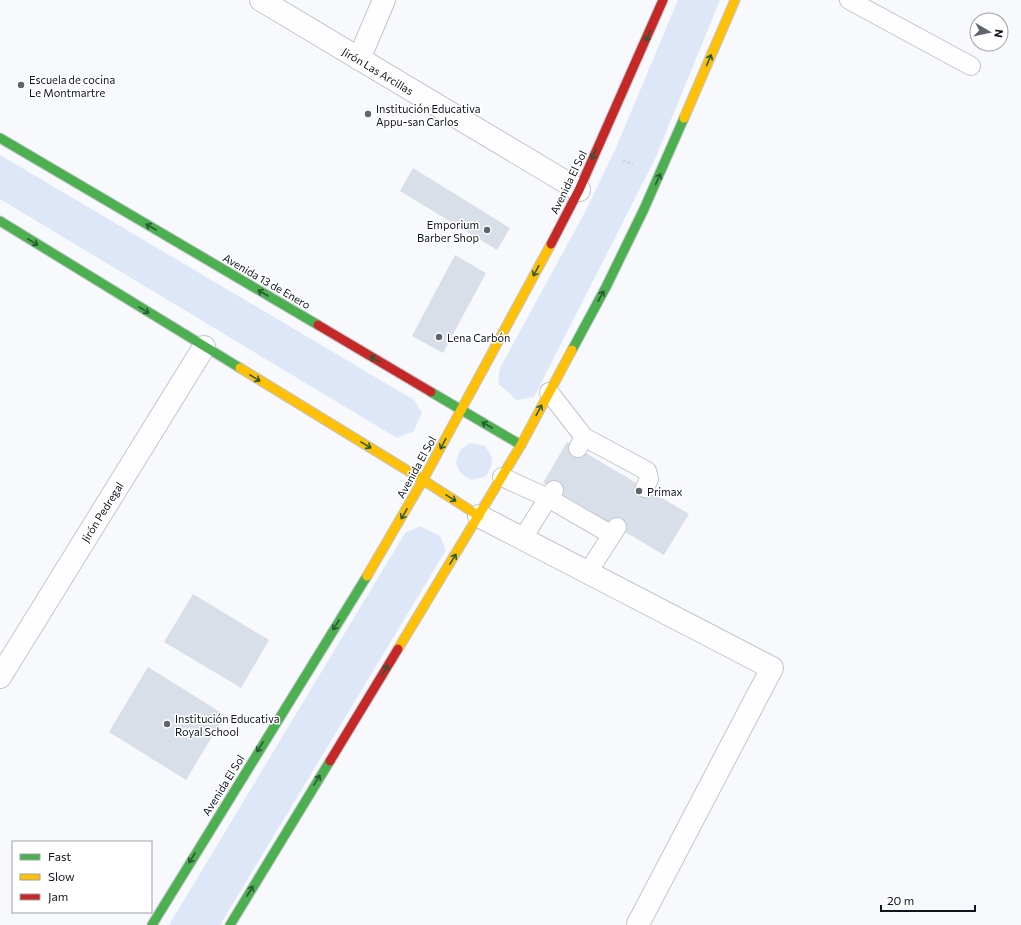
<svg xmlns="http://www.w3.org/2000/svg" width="1021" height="925" font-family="Commissioner,sans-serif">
	<rect width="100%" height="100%" fill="#f7f9fc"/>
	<g fill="#dde7f8">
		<path d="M678 0H720L655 159 534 397 516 400 498 383 500 368 585 212 615 150Z"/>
		<path d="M0 155 414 400 422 412 414 431 397 438 0 199Z"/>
		<path d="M470 443 485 446C494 458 494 463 486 476L472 480 461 474 456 463 460 450Z"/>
		<path d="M420 526 440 536 446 550 220 925H169L405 533Z"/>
	</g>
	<g fill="#d9dfe9">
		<path d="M413 168 510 228 497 250 400 191Z"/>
		<path d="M455 255 486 273 443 353 412 336Z"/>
		<path d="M567 442 689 514 664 555 543 483Z"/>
		<path d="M193 594 269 640 241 688 164 642Z"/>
		<path d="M148 667 225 715 186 780 109 732Z"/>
	</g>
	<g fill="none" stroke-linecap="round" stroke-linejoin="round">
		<defs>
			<g id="lane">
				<path d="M849 0 971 66"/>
				<path d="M549 392 584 437 578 448"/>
				<path d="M584 437 647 471 649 479 645 488"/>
				<path d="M502 477 548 498 554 490"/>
				<path d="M523 538 548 498 612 535"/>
				<path d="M588 572 617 527"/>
			</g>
			<g id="street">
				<path d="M261 0 579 190"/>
				<path d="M359 59 384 0"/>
				<path d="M479 516 772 668 638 924"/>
				<path d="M0 677 204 347"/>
			</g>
			<g id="fast">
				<path d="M0 138 318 325"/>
				<path d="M0 221 240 368"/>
				<path d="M572 350 606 287 644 209 684 118"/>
				<path d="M431 392 521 445"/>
				<path d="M152 925 367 576"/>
				<path d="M230 925 330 761"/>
			</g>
			<g id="slow">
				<path d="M684 118 735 0"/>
				<path d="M240 368 423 480 479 516"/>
				<path d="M461 410 551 244"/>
				<path d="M367 576 423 480 461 410"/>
				<path d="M398 649 521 445 572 350"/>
			</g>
			<g id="jam">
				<path d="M551 244 579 190 663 0"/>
				<path d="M318 325 431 392"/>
				<path d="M330 761 398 649"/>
			</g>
		</defs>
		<use href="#lane" stroke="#c2c6cc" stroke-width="20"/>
		<use href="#street" stroke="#c2c6cc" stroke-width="24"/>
		<use href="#fast" stroke="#c2c6cc" stroke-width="11"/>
		<use href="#slow" stroke="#c2c6cc" stroke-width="11"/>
		<use href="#jam" stroke="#c2c6cc" stroke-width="11"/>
		<path stroke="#d3d4d5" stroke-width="2.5" stroke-dasharray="3 2" stroke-linecap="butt" d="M623 160 633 165"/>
		<use href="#lane" stroke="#fefeff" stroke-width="18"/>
		<use href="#street" stroke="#fefeff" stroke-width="22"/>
		<use href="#fast" stroke="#4caf50" stroke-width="9"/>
		<use href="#slow" stroke="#ffc107" stroke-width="9"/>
		<use href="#jam" stroke="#c62828" stroke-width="9"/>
	</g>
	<defs><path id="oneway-shaft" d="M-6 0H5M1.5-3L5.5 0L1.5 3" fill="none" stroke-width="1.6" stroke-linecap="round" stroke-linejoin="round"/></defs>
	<g stroke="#2a5a34">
		<use href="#oneway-shaft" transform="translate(648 36) rotate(114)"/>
		<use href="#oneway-shaft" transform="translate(709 60) rotate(-67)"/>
		<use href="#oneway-shaft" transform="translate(594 154) rotate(114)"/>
		<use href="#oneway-shaft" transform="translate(658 179) rotate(-66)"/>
		<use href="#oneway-shaft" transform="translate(151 227) rotate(-150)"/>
		<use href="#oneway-shaft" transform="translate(33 242) rotate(32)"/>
		<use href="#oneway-shaft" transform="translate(536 271) rotate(118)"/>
		<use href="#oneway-shaft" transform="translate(263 293) rotate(-150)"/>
		<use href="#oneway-shaft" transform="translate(601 296) rotate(-61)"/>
		<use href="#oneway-shaft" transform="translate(144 310) rotate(32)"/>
		<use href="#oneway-shaft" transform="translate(375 359) rotate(-150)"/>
		<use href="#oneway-shaft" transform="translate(255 378) rotate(31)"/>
		<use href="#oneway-shaft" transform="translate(539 410) rotate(-62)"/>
		<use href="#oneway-shaft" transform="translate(487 425) rotate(-150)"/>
		<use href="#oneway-shaft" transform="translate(443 444) rotate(118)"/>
		<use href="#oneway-shaft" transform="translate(366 445) rotate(31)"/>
		<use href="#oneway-shaft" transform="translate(451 498) rotate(32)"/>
		<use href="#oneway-shaft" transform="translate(404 514) rotate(120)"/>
		<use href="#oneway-shaft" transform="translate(453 559) rotate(-58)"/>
		<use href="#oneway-shaft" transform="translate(336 625) rotate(122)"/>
		<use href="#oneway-shaft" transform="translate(385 670) rotate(-58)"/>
		<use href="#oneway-shaft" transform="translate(260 747) rotate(122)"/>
		<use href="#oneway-shaft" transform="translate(317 780) rotate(-58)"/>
		<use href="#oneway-shaft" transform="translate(192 858) rotate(121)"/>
		<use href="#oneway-shaft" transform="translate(250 891) rotate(-59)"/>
	</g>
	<g fill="#60646b" stroke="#fff" stroke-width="1.5">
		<circle cx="21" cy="85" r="4"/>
		<circle cx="368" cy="114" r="4"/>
		<circle cx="487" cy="230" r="4"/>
		<circle cx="439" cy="337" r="4"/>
		<circle cx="639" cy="491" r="4"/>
		<circle cx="167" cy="724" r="4"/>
	</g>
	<g text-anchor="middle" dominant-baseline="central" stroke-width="3" stroke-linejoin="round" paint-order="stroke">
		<g font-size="11" fill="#0f141d" stroke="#fff">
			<text transform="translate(378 71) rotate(31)">Jirón Las Arcillas</text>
			<text transform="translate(568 182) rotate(-64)">Avenida El Sol</text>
			<text transform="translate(267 281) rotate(30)">Avenida 13 de Enero</text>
			<text transform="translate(416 467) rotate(-61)">Avenida El Sol</text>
			<text transform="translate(102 512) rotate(-58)">Jirón Pedregal</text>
			<text transform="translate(223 785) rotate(-58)">Avenida El Sol</text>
		</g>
		<g font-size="11" fill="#0f141d" stroke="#fff" text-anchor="start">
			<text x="29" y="79">Escuela de cocina<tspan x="29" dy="13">Le Montmartre</tspan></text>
			<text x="376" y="108">Institución Educativa<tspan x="376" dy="13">Appu-san Carlos</tspan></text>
			<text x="479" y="224" text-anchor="end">Emporium<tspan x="479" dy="13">Barber Shop</tspan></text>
			<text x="447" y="337">Lena Carbón</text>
			<text x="647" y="491">Primax</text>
			<text x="175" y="718">Institución Educativa<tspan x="175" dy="13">Royal School</tspan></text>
		</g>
	</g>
	<rect x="12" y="841" width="140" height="72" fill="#ffffff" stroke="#9fa1a5"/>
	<rect x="20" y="854" width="20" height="6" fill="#4caf50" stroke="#9fa1a5"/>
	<text x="48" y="861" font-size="12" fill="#0f141d">Fast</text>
	<rect x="20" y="874" width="20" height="6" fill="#ffc107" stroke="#9fa1a5"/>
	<text x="48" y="881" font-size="12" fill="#0f141d">Slow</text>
	<rect x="20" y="894" width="20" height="6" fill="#c62828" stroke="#9fa1a5"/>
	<text x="48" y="901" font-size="12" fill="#0f141d">Jam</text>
	<g transform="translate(989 32) rotate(99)"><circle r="19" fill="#ffffff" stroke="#9fa1a5"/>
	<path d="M0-3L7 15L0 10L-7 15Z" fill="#60646b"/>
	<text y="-6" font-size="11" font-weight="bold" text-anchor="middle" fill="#0f141d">N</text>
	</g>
	<path d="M881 905v6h94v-6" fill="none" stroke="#0f141d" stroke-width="2"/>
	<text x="887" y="905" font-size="12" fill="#0f141d" stroke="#ffffff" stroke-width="3" paint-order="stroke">20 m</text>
</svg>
